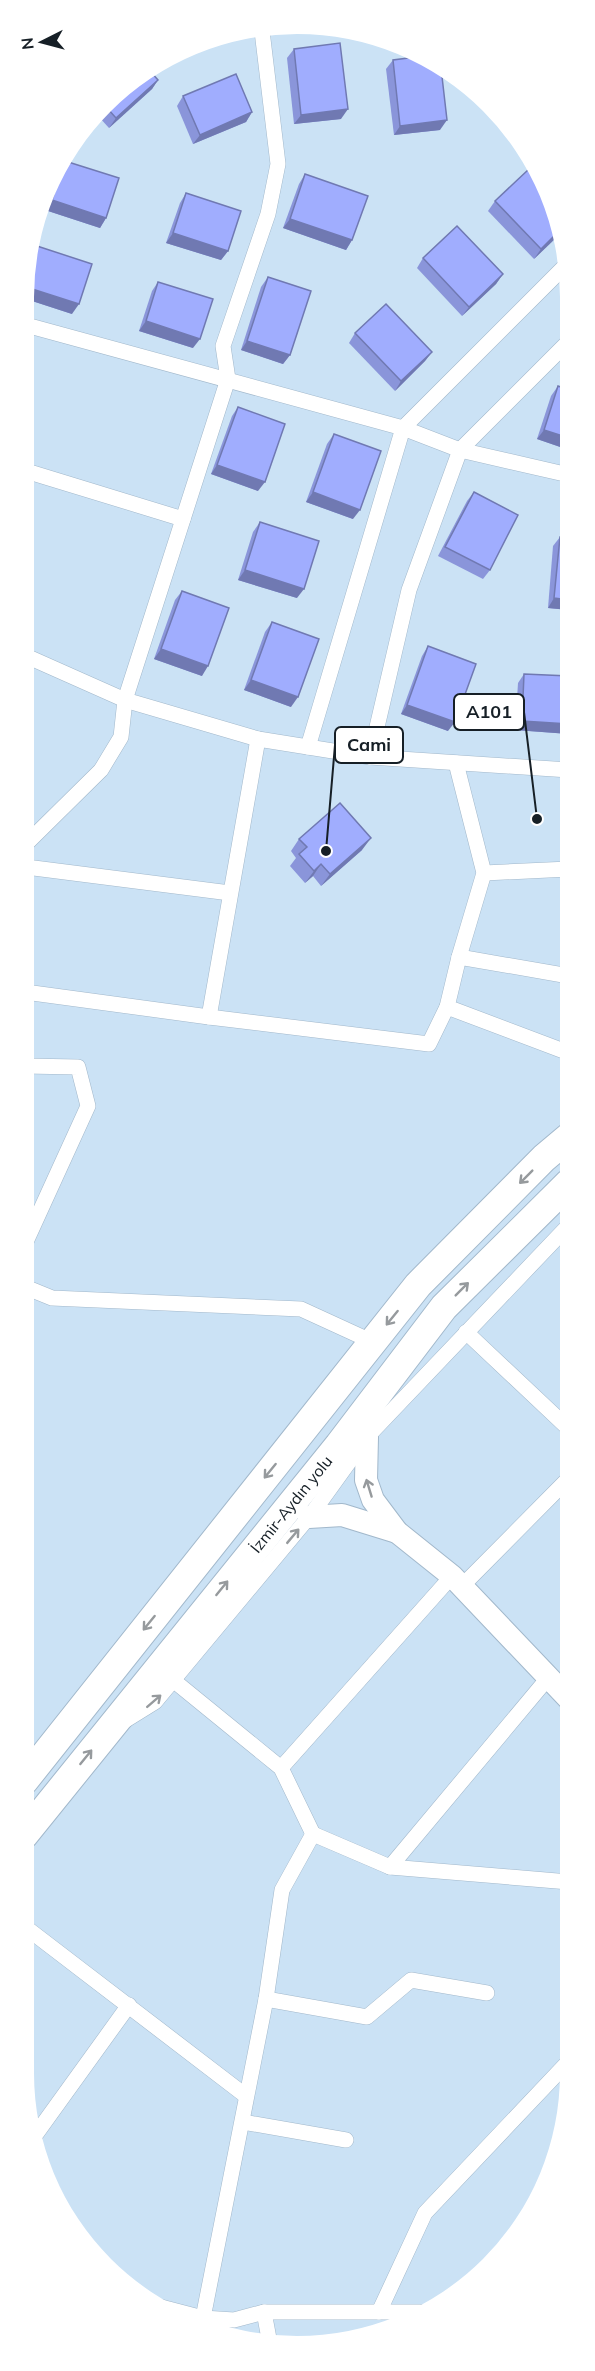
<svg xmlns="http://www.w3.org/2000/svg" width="595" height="2371" font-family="Mulish,sans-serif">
	<rect width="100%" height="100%" fill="#cbe2f5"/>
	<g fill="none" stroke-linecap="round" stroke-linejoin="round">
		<defs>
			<g id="street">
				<path d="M26 325 403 428 460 450 569 475"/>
				<path d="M26 471 183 519"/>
				<path d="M26 656 125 700 258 739 370 757 569 770"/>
				<path d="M258 739 209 1017 429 1044 447 1007"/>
				<path d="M308 747 403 428 569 262"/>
				<path d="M370 757 409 590 460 450 569 341"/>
				<path d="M456 763 484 873 459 957"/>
				<path d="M26 844 101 770 121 737 125 700 228 379 223 346 268 214 278 164 262 31"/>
				<path d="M26 867 230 893"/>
				<path d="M484 873 569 869"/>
				<path d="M25 992 209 1017"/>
				<path d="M569 1053 447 1007 459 957 569 976"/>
				<path d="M25 1244 88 1106 78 1067 25 1066"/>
				<path d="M25 1287 52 1298 301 1309 373 1342"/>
				<path d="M466 1332 569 1429"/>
				<path d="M462 1586 569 1478"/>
				<path d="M173 1680 281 1768 313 1834"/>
				<path d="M126 1720 155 1702 313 1512 367 1437 569 1225"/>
				<path d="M281 1768 452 1576"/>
				<path d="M390 1867 548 1678"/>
				<path d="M24 1926 246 2096"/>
				<path d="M266 1999 367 2017 411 1980 487 1993"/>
				<path d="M243 2122 346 2140"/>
				<path d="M36 2134 129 2005"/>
				<path d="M161 2307 203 2318 234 2320 264 2312H420"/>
				<path d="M264 2312 270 2344"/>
				<path d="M379 2312 425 2213 569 2061"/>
				<path d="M203 2318 266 1999 282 1890 313 1834 390 1867 569 1882"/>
			</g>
			<g id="secondary">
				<path d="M367 1437 366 1480 373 1500 397 1532 452 1576 569 1699"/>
				<path d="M309 1517 342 1515 397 1532"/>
			</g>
			<g id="highway">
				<path d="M24 1781 418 1285 544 1158 569 1137"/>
				<path d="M24 1835 339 1445 444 1307 569 1183"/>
			</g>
		</defs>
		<use href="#street" stroke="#a2b8cb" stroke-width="16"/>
		<use href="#secondary" stroke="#a2b8cb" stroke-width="24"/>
		<use href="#highway" stroke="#a2b8cb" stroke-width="30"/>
		<use href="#street" stroke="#fff" stroke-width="15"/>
		<use href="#secondary" stroke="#fff" stroke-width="22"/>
		<use href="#highway" stroke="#fff" stroke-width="28"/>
	</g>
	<g fill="#8a95da">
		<path d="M294 49 341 119 294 124 287 58Z"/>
		<path d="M393 60 440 130 394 135 386 69Z"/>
		<path d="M131 80H158L152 89 109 128 99 117Z"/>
		<path d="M183 96 252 112 246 122 193 144 177 106Z"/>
		<path d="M65 161 106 218 100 228 45 210 58 170Z"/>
		<path d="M305 174 352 240 346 250 283 228 299 184Z"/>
		<path d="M546 186 560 234 534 259 488 211 495 201Z"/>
		<path d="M186 193 228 251 221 260 166 243 180 203Z"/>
		<path d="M37 246 72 314 26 299V268L30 256Z"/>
		<path d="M423 258 503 274 496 284 462 316 417 268Z"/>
		<path d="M268 277 290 355 283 364 241 350 261 287Z"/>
		<path d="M158 282 193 348 139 331 152 291Z"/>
		<path d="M355 333 432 352 425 361 395 391 349 343Z"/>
		<path d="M558 386 569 390V450L537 439 551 396Z"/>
		<path d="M238 407 258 491 211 474 232 416Z"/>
		<path d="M334 434 353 519 306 502 327 444Z"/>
		<path d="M474 492 490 570 483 579 438 556 467 501Z"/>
		<path d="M260 522 297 598 238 580 253 532Z"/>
		<path d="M560 537H569V610L548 608 553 546Z"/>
		<path d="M182 591 202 676 154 659 175 600Z"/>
		<path d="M272 622 291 707 244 690 265 632Z"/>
		<path d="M428 646 448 731 401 714 422 656Z"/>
		<path d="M524 674 569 676V734L515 730 518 683Z"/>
		<path d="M299 839 362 850 321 886 313 876 305 883 290 866 296 858 291 851Z"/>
	</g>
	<g fill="#7079b2">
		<path d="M158 80 152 89 109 128 116 118Z"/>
		<path d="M348 109 341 119 294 124 301 115Z"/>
		<path d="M252 112 246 122 193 144 200 135Z"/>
		<path d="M447 120 440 130 394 135 400 126Z"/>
		<path d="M52 200 106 218 100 228 45 210Z"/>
		<path d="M290 219 352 240 346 250 283 228Z"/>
		<path d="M559 231 560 234 534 259 541 249Z"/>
		<path d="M173 233 228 251 221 260 166 243Z"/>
		<path d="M503 274 496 284 462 316 469 307Z"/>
		<path d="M26 287 79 304 72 314 26 299Z"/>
		<path d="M146 321 200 339 193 348 139 331Z"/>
		<path d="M247 341 290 355 283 364 241 350Z"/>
		<path d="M432 352 425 361 395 391 401 381Z"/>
		<path d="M544 430 569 438V450L537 439Z"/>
		<path d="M217 465 265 482 258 491 211 474Z"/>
		<path d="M313 492 360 510 353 519 306 502Z"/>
		<path d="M245 570 304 589 297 598 238 580Z"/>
		<path d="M554 598 569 600V610L548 608Z"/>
		<path d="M161 649 208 666 202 676 154 659Z"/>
		<path d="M251 680 298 697 291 707 244 690Z"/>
		<path d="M407 705 455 722 448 731 401 714Z"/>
		<path d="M522 721 569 724V734L515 730Z"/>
		<path d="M371 838 362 850 321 886 330 874Z"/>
		<path d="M321 864 313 876 305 883 314 871Z"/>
	</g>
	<g fill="#a0adfe" stroke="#7079b2" stroke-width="1.5">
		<path d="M340 43 348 109 301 115 294 49Z"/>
		<path d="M424 56 441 68 447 120 400 126 393 60Z"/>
		<path d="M150 71 158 80 116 118 107 108 131 80Z"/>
		<path d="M236 74 252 112 200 135 183 96Z"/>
		<path d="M65 161 119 178 106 218 52 200Z"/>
		<path d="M529 169 546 186 559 231 541 249 495 201Z"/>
		<path d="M305 174 368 196 352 240 290 219Z"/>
		<path d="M186 193 241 211 228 251 173 233Z"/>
		<path d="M457 226 503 274 469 307 423 258Z"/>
		<path d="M37 246 92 264 79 304 26 287V280Z"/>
		<path d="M268 277 311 291 290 355 247 341Z"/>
		<path d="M158 282 213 299 200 339 146 321Z"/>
		<path d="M386 304 432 352 401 381 355 333Z"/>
		<path d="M558 386 569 390V438L544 430Z"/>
		<path d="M238 407 285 424 265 482 217 465Z"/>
		<path d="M334 434 381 451 360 510 313 492Z"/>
		<path d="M474 492 518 515 490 570 445 547Z"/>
		<path d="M260 522 319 541 304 589 245 570Z"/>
		<path d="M560 537H569V600L554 598Z"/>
		<path d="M182 591 229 608 208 666 161 649Z"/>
		<path d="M272 622 319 639 298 697 251 680Z"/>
		<path d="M428 646 476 664 455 722 407 705Z"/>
		<path d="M524 674 569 676V724L522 721Z"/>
		<path d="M340 803 371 838 330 874 321 864 314 871 299 854 307 847 299 839Z"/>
	</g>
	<defs><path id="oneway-shaft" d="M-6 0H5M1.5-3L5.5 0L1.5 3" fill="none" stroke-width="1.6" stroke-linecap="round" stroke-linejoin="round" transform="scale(1.5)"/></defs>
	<g stroke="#969a9d">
		<use href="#oneway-shaft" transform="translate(526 1177) rotate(135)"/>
		<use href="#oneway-shaft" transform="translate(462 1289) rotate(-45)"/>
		<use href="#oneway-shaft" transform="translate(392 1318) rotate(129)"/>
		<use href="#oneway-shaft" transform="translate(270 1471) rotate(129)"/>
		<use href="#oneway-shaft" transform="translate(369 1488) rotate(-107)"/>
		<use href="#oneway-shaft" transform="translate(293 1536) rotate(-50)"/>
		<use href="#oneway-shaft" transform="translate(222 1588) rotate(-51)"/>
		<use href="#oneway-shaft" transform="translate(149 1623) rotate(129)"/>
		<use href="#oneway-shaft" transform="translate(154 1701) rotate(-41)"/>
		<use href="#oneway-shaft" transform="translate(86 1757) rotate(-51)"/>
	</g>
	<g text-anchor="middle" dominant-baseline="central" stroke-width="4.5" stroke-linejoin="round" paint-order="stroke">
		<g font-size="16" fill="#161f26" stroke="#fff">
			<text transform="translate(291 1504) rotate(-51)">İzmir-Aydın yolu</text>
		</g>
	</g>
	<path d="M0 0H595V2371H0ZM297 34H297A263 263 0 0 1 560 297V2073A263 263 0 0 1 297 2336H297A263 263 0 0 1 34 2073V297A263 263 0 0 1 297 34Z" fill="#fff" fill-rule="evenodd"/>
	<path fill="none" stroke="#161f26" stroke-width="2" d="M537 819L524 712M326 851L335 745"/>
	<g fill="#161f26" stroke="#fff" stroke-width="2">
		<circle cx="537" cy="819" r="6"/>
		<circle cx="326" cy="851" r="6"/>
	</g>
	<g fill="#fff" stroke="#161f26" stroke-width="2">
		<rect x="454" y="694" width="70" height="36" rx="6"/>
		<rect x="335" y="727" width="68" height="36" rx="6"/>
	</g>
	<g font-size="18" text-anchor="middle" font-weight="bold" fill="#161f26">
		<text x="489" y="718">A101</text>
		<text x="369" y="751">Cami</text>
	</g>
	<g transform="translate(42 42) rotate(264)" stroke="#ffffff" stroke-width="4.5" paint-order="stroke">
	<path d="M0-4.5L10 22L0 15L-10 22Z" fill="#161f26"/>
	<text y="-9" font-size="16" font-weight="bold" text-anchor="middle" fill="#161f26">N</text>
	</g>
</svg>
